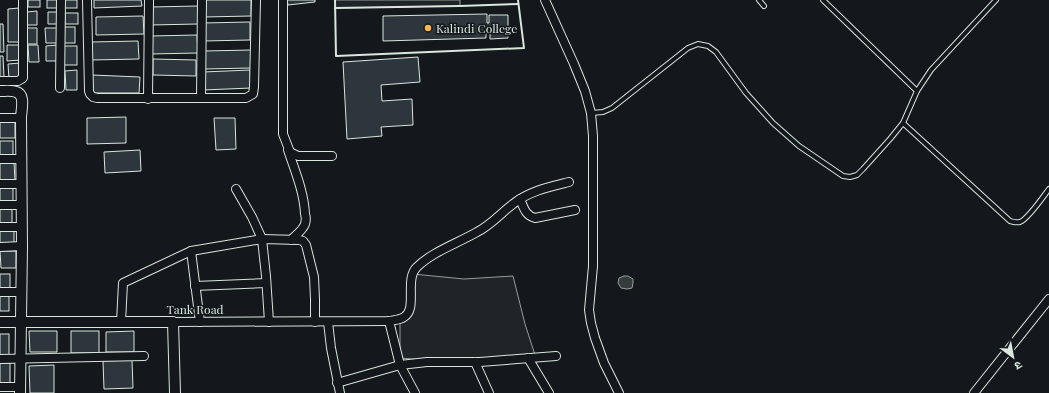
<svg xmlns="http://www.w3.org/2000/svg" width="1049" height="393" font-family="'Playfair Display','Noto Sans Devanagari',serif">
	<rect width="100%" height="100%" fill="#14181c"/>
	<g fill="#202428" stroke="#939e99">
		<path d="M335 0H460V6L335 8Z"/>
		<path d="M413 274 464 279 513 276 525 324 536 358 476 364 400 358V317L409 314Z"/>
	</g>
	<path fill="#363b3e" stroke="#939e99" d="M624 276H628L633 279V283L632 288 627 289 621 288 618 283 619 278Z"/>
	<g fill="#2c363c" stroke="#d8e6dc">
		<rect x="28" y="0" width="12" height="7"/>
		<rect x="47" y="0" width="12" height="8"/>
		<rect x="64" y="0" width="13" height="8"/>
		<path d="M94 0H141L142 6 94 8Z"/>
		<path d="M203 0H251V16L204 17Z"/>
		<path d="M287 0H315V2L288 5Z"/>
		<path d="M198 6V24L150 25V7Z"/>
		<path d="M19 8V42H8V9Z"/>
		<path d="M37 11V25H27V12Z"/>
		<path d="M48 12H58L59 24H48Z"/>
		<rect x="65" y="13" width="13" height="11"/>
		<path d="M487 14V23H489V15H508V38L490 39V28H486V38L383 41V16Z"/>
		<path d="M143 16 144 34 96 35V17Z"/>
		<path d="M250 22V40L203 41 202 23Z"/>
		<path d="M0 24H3L4 52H0Z"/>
		<rect x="63" y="27" width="12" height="16"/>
		<path d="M26 28H37V44H27Z"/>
		<path d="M45 28H57V43H46Z"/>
		<path d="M197 35 198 53 150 54V36Z"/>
		<path d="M138 41 139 59 91 60V42Z"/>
		<path d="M7 45H21V60L7 61Z"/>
		<path d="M28 45H38L39 62H29Z"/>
		<path d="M58 45V61H46V46Z"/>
		<rect x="64" y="46" width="13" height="19"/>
		<path d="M251 50V68L204 69V51Z"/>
		<path d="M0 56H3L4 77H0Z"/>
		<path d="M418 57 420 82 381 85 382 101 412 99 413 125 381 127 382 136 347 139 343 62Z"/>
		<path d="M153 59 196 60V76L153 75Z"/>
		<path d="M21 63V79H9L8 64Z"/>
		<path d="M77 70V90H66L65 71Z"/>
		<path d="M250 70 251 88 203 90V72Z"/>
		<path d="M92 75 140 77 139 93H92Z"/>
		<path d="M126 117V143L87 144V118Z"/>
		<path d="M214 118H235L236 149 216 150Z"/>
		<rect x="0" y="122" width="15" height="16"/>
		<rect x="0" y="141" width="13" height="15"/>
		<path d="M140 150 141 171 105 173 104 152Z"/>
		<path d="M0 162H14L15 181 0 182Z"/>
		<path d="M13 186V203L0 204V187Z"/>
		<path d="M12 208V225L0 226V209Z"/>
		<path d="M14 229V245H0V230Z"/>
		<path d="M0 251H16V268H1Z"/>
		<rect x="0" y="274" width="10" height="16"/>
		<rect x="0" y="295" width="9" height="16"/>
		<path d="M29 331H57V352H30Z"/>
		<rect x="71" y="331" width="28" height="22"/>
		<path d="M134 331V352H106V332Z"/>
		<rect x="0" y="334" width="9" height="22"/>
		<path d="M132 360 133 388 104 389 103 361Z"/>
		<rect x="0" y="363" width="10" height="22"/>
		<path d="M54 365V393H30L29 366Z"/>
	</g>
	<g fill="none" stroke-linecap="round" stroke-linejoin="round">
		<defs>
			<g id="service">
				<path d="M759 0 764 6"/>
				<path d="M823 0 917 91"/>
				<path d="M591 113 603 112 612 108 688 48 698 44 708 46 716 52 746 93 773 123 799 146 843 176 850 177 857 175 863 169 890 139 903 123 917 91 931 70 996 0"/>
				<path d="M903 123 1010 221C1014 222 1016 223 1020 222 1028 219 1043 197 1049 189"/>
			</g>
			<g id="minor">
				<path d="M87 0 89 91 90 94 93 97 97 98H246L253 94 254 87 256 0"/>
				<path d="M283 0V134L290 152 298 156H332"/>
				<path d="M545 0 574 64 585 91 591 113 593 136V266L589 310 591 323 595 338 604 363 619 393"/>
				<path d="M0 81H18L23 78V0"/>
				<path d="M60 88 61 0"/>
				<path d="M201 98 202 0"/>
				<path d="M148 99 149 0"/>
				<path d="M0 118H21"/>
				<path d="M288 150C295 171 304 192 305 214 306 217 306 221 305 224 303 230 296 235 291 240"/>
				<path d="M0 159H21"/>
				<path d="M0 184H21"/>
				<path d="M236 189 252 217 262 239 266 276 269 322"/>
				<path d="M520 199C524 208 525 215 535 218L575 210"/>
				<path d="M0 205H22"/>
				<path d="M0 227H21"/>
				<path d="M0 247 22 246"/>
				<path d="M191 251 200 322"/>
				<path d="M195 286 266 283"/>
				<path d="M0 292H21"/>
				<path d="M389 321 400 365 415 393"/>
				<path d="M121 322 123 283 191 251 262 239 299 240 303 241 306 245 314 277 315 299V322"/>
				<path d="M173 322 389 321C394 320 400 320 404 317 418 309 404 279 417 267 432 252 458 243 477 232 491 225 501 213 513 204 529 191 549 187 569 182"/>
				<path d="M328 322 331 348 340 393"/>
				<path d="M528 358 549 393"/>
				<path d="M0 359 144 356"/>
				<path d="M475 362 489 393"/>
				<path d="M337 383 400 365 427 362H480L556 356"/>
				<path d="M0 387H20"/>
				<path d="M974 393 1049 299"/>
			</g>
			<g id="tertiary">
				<path d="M0 91C5 91 12 90 16 92 26 94 21 111 21 118L22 246 20 393"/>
				<path d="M0 322H173L175 393"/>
			</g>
		</defs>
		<use href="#service" stroke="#d8e6dc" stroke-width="6"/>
		<use href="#minor" stroke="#d8e6dc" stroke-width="10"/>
		<use href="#tertiary" stroke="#d8e6dc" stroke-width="12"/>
		<use href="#service" stroke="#14181c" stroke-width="4"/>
		<use href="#minor" stroke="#14181c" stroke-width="8"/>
		<use href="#tertiary" stroke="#14181c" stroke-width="10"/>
		<g stroke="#d8e6dc" stroke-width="2">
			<path d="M335 0 336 56 524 48 518 0"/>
			<path d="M335 8 460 6 518 4"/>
		</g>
	</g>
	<circle fill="#ffb74d" stroke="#14181c" stroke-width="1.5" cx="428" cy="28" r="4"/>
	<g text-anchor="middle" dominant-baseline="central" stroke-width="3" stroke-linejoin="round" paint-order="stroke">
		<g font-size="12" fill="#d8e6dc" stroke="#14181c" text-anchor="start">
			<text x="436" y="28">Kalindi College</text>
		</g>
		<g font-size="12" fill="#d8e6dc" stroke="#14181c">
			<text x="195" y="309">Tank Road</text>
		</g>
	</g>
	<g transform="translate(1013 357) rotate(148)" stroke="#14181c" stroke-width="3" paint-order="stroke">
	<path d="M0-3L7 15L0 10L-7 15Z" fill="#d8e6dc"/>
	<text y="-6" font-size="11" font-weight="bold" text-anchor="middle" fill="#d8e6dc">उ</text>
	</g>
</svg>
